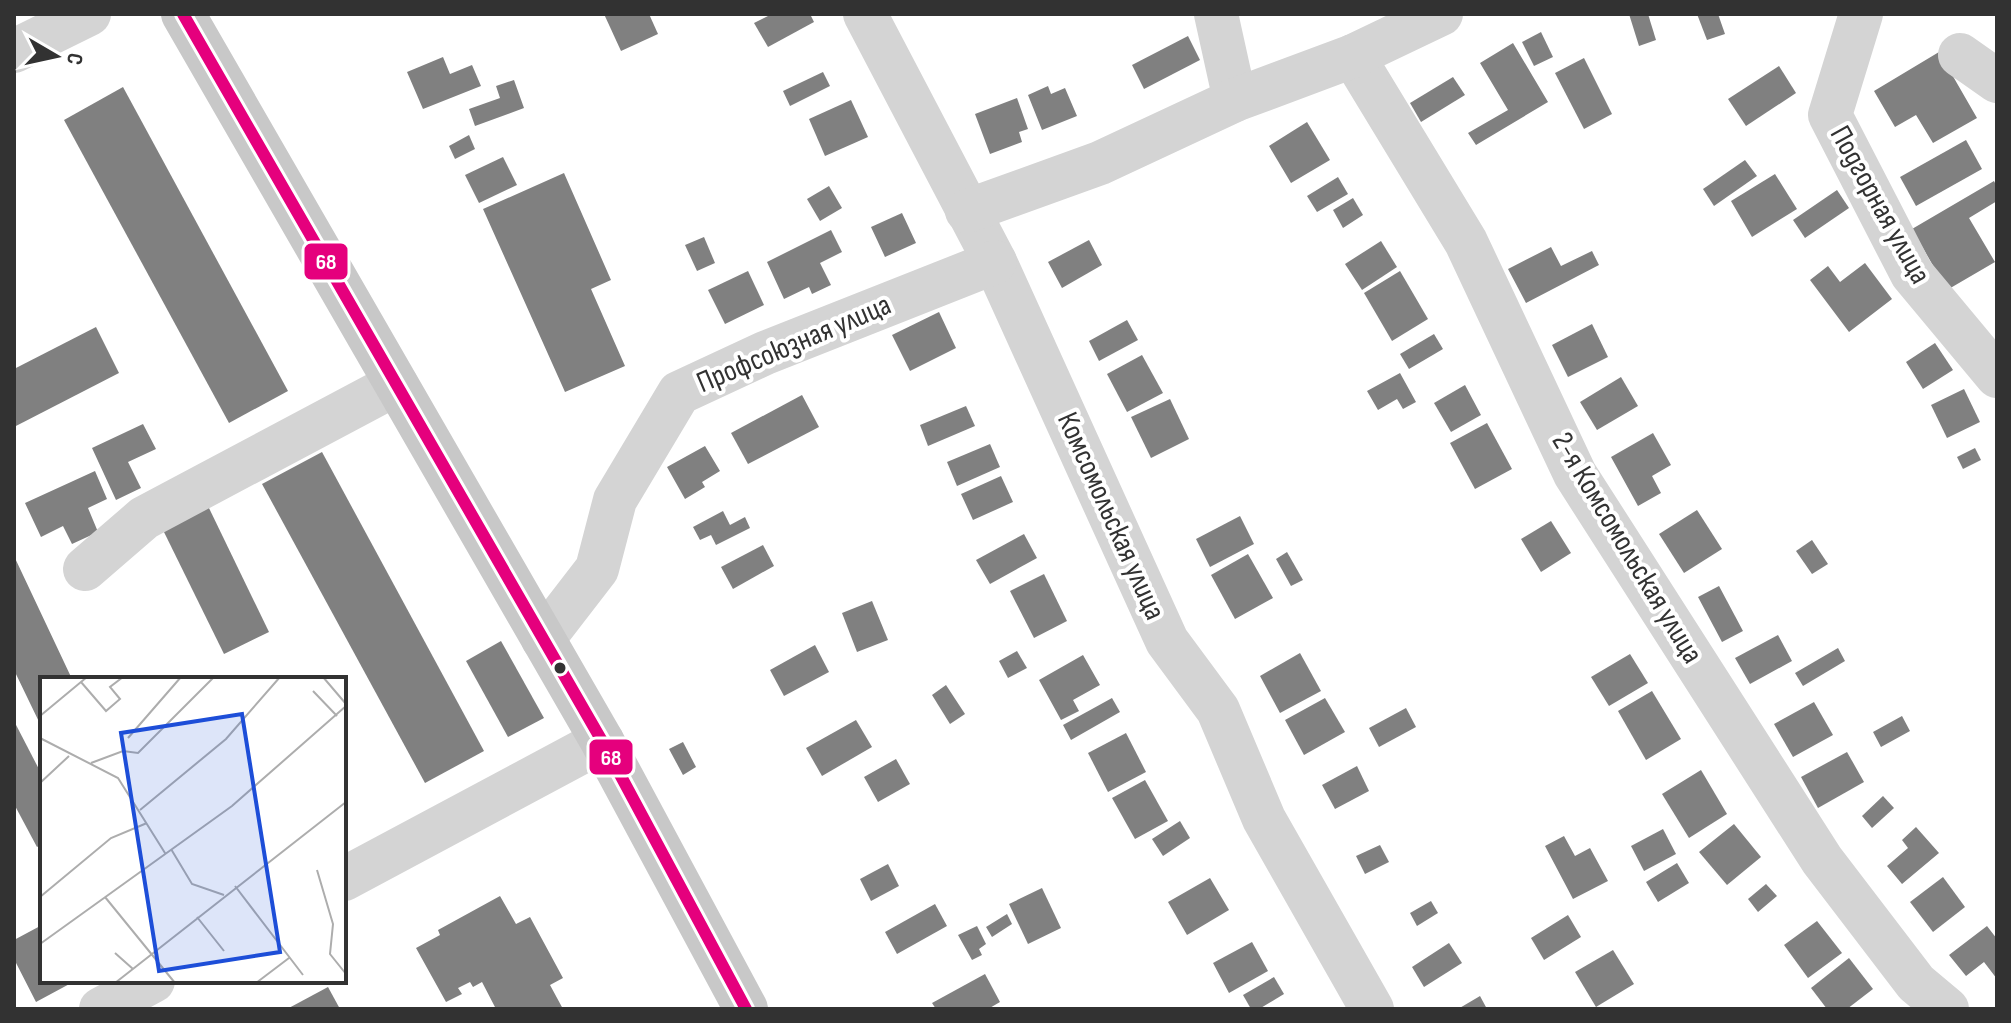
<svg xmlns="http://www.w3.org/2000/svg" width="2011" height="1023" font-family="'Sofia Sans Condensed',sans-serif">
	<rect width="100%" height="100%" fill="#fff"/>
	<g fill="#808080">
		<path d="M604 14H649L658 34 621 51Z"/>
		<path d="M772 14H810L814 22 768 47 754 23Z"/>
		<path d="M1629 14H1648L1656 40 1639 46Z"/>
		<path d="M1697 14H1718L1725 34 1707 40Z"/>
		<path d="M1541 32 1553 57 1534 66 1522 42Z"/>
		<path d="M1188 36 1200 60 1144 89 1132 65Z"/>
		<path d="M1513 43 1548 102 1476 145 1468 133 1508 110 1480 63Z"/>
		<path d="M1939 52 1977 118 1933 143 1916 115 1895 127 1874 91Z"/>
		<path d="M443 57 450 74 472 65 481 86 423 109 407 72Z"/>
		<path d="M1584 58 1612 114 1584 129 1555 73Z"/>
		<path d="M1779 66 1796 93 1746 126 1728 99Z"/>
		<path d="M823 72 830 86 790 106 783 91Z"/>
		<path d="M1453 77 1465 95 1421 122 1410 103Z"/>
		<path d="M514 80 524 108 475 126 469 109 500 98 496 86Z"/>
		<path d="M1048 86 1051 94 1065 88 1077 116 1042 130 1028 95Z"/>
		<path d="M123 87 288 391 229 423 64 120Z"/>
		<path d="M1017 98 1028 129 1019 132 1022 142 990 154 975 114Z"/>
		<path d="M851 100 868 137 825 156 809 119Z"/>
		<path d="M1307 122 1330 160 1291 183 1269 146Z"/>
		<path d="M469 135 475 149 455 159 449 146Z"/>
		<path d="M1966 140 1982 169 1916 206 1900 177Z"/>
		<path d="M503 157 517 185 479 203 465 175Z"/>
		<path d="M1745 160 1757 176 1714 206 1703 189Z"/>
		<path d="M564 173 611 280 591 289 625 366 565 392 483 209Z"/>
		<path d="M1775 174 1797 209 1752 237 1731 201Z"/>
		<path d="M1338 177 1348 194 1317 212 1307 196Z"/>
		<path d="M1994 181 1997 187V201L1969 218 1995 262 1947 290 1912 229Z"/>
		<path d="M829 186 842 208 820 221 807 199Z"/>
		<path d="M1837 190 1849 208 1805 238 1793 220Z"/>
		<path d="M1353 198 1363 215 1343 228 1333 210Z"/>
		<path d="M902 213 916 243 885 257 871 227Z"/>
		<path d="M831 230 842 252 820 263 831 285 812 294 809 287 784 299 767 262Z"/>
		<path d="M704 237 715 263 697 271 685 245Z"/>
		<path d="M1089 240 1102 265 1062 288 1048 262Z"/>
		<path d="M1381 241 1397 267 1362 290 1345 264Z"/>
		<path d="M1551 247 1561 266 1592 251 1599 265 1526 303 1508 269Z"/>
		<path d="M1865 263 1892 299 1849 332 1810 280 1828 266 1840 282Z"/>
		<path d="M748 271 764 305 725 324 708 290Z"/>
		<path d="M1400 271 1428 319 1392 341 1364 293Z"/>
		<path d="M939 312 956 348 910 371 892 335Z"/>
		<path d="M1127 320 1138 340 1099 361 1089 341Z"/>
		<path d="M1592 324 1608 357 1568 377 1552 345Z"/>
		<path d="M96 327 119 373 14 427V369Z"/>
		<path d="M1434 334 1443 349 1409 369 1400 354Z"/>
		<path d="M1935 343 1953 370 1923 389 1906 362Z"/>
		<path d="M1142 355 1163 393 1127 412 1107 374Z"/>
		<path d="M1400 373 1416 402 1403 409 1397 399 1378 410 1367 391Z"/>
		<path d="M1621 377 1638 406 1597 430 1580 402Z"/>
		<path d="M1465 385 1481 415 1451 432 1434 403Z"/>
		<path d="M1964 389 1980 422 1947 438 1931 405Z"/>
		<path d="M802 395 819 427 748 464 731 433Z"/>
		<path d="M1170 399 1189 439 1151 458 1131 417Z"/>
		<path d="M966 406 975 426 928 446 920 425Z"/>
		<path d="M1487 423 1512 469 1475 489 1450 443Z"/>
		<path d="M143 424 156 449 128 462 141 488 116 500 92 448Z"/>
		<path d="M1653 433 1671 465 1652 476 1661 493 1638 506 1611 457Z"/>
		<path d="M990 444 1000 467 957 486 947 462Z"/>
		<path d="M705 446 720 471 702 482 705 487 685 499 667 467Z"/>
		<path d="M1975 448 1981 460 1963 469 1957 457Z"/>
		<path d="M322 452 484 751 425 783 262 484Z"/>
		<path d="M95 471 107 499 88 508 98 532 72 544 63 526 41 537 25 503Z"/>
		<path d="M1001 476 1013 502 973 520 961 494Z"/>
		<path d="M208 506 269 632 224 654 162 528Z"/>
		<path d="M1697 510 1722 549 1684 573 1659 534Z"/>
		<path d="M723 511 730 525 745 517 750 528 716 545 711 535 700 540 693 527Z"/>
		<path d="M1240 516 1254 544 1210 567 1196 539Z"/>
		<path d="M1551 521 1571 553 1541 572 1521 539Z"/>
		<path d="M1024 534 1037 558 990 584 976 560Z"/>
		<path d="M1812 540 1828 564 1812 574 1796 551Z"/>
		<path d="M763 545 774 566 733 589 721 567Z"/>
		<path d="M1287 552 1303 580 1291 586 1276 559Z"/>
		<path d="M1248 554 1273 598 1235 619 1211 575Z"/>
		<path d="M14 556 72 679H42V728L14 670Z"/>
		<path d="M1044 574 1067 621 1034 638 1010 591Z"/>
		<path d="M1719 586 1743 631 1722 642 1698 597Z"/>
		<path d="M872 601 888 640 857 652 842 613Z"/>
		<path d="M1778 635 1792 661 1750 684 1735 658Z"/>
		<path d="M501 641 544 718 508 737 466 661Z"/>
		<path d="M815 645 829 672 784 696 770 670Z"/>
		<path d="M1838 648 1845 661 1803 686 1795 673Z"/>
		<path d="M1017 651 1027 668 1008 678 999 661Z"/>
		<path d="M1300 653 1321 691 1280 713 1260 676Z"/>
		<path d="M1630 654 1648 683 1609 706 1591 677Z"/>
		<path d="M1083 655 1100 685 1073 700 1079 711 1061 720 1039 680Z"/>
		<path d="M946 685 965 714 950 724 932 695Z"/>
		<path d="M1652 691 1681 739 1646 760 1618 711Z"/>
		<path d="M1112 698 1120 712 1071 740 1063 725Z"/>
		<path d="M1325 698 1345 732 1304 755 1285 720Z"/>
		<path d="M1814 702 1833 735 1793 757 1774 724Z"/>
		<path d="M1406 708 1416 727 1379 747 1369 728Z"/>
		<path d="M1902 716 1910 731 1881 747 1873 732Z"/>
		<path d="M856 720 872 747 822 776 806 748Z"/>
		<path d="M14 721 42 775V844L37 847 14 804Z"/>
		<path d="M1126 733 1146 772 1108 792 1088 753Z"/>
		<path d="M683 742 696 767 683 775 669 749Z"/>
		<path d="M1847 752 1864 782 1818 808 1801 777Z"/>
		<path d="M896 759 910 784 878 802 864 777Z"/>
		<path d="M1357 766 1369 791 1335 809 1322 785Z"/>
		<path d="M1701 770 1727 814 1689 838 1662 794Z"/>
		<path d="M1145 780 1168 821 1135 839 1112 798Z"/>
		<path d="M1883 796 1894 808 1872 828 1862 816Z"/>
		<path d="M1180 821 1190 838 1163 856 1152 839Z"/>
		<path d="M1734 824 1761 857 1727 885 1699 852Z"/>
		<path d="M1916 827 1939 853 1902 884 1887 866 1908 848 1902 840Z"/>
		<path d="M1663 829 1676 854 1644 871 1631 846Z"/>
		<path d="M1564 836 1575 856 1590 848 1608 881 1573 899 1545 846Z"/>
		<path d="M1380 845 1389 862 1365 874 1356 856Z"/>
		<path d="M1677 863 1689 883 1658 902 1646 882Z"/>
		<path d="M888 864 899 886 871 901 860 879Z"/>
		<path d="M1943 877 1965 907 1933 932 1910 902Z"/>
		<path d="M1210 878 1229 910 1187 935 1168 902Z"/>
		<path d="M1766 884 1777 896 1758 912 1748 899Z"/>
		<path d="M1042 888 1061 928 1028 944 1009 904Z"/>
		<path d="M500 896 516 924 530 917 563 978 550 985 563 1009H496L482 982 473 987 470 982 458 988 462 994 446 1002 416 948 440 935 438 930Z"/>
		<path d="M1431 901 1438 913 1417 926 1410 913Z"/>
		<path d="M935 904 947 926 897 954 885 932Z"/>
		<path d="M1007 914 1012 924 992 937 986 927Z"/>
		<path d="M1568 915 1581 937 1544 960 1531 938Z"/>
		<path d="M1817 921 1842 953 1808 978 1784 945Z"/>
		<path d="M42 925V981H75L36 1002 14 959V940Z"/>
		<path d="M977 926 986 944 979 949 982 955 972 960 958 935Z"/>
		<path d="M1987 926 1997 939V979L1984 962 1966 976 1949 955Z"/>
		<path d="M1252 942 1268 971 1229 993 1213 963Z"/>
		<path d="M1449 943 1462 963 1424 987 1412 967Z"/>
		<path d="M1613 950 1634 984 1596 1007 1575 972Z"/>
		<path d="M1849 958 1873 989 1847 1009H1827L1811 988Z"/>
		<path d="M985 974 1000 1002 988 1009H936L932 1003Z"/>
		<path d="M1274 977 1284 994 1259 1009H1251L1243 995Z"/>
		<path d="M328 987 340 1009H287Z"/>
		<path d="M1480 996 1487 1009H1458Z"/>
	</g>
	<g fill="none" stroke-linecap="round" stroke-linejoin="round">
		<g stroke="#d4d4d4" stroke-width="44">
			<path d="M865 14 995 262 1167 641 1218 710 1264 819 1372 1009"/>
			<path d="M1216 14 1235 100"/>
			<path d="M1861 14 1830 115 1912 274 1997 376"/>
			<path d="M14 51 89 14"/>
			<path d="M1960 55 1997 81"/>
			<path d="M1353 56 1466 242 1575 474 1822 860 1916 983 1947 1009"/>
			<path d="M967 211 1100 163 1235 100 1353 56 1441 14"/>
			<path d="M85 569 144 518 396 384"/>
			<path d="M543 639 597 569 615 500 679 393 765 353 995 262"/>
			<path d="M344 879 602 741"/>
			<path d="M101 1009 153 981"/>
		</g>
		<path stroke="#c8c8c8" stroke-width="44" d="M183 14 602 741 746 1009"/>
		<defs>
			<path id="bus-1" d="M183 14 602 741 746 1009"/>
		</defs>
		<use href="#bus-1" stroke="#fff" stroke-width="18"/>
		<use href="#bus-1" stroke="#e5007d" stroke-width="12"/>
	</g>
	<circle fill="#323232" stroke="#fff" stroke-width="3" cx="560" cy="668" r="7"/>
	<g text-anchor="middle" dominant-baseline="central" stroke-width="8" stroke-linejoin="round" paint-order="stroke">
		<g font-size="30" fill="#323232" stroke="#fff">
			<text transform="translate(1880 205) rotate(61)">Подгорная улица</text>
			<text transform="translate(794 344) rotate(-23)">Профсоюзная улица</text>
			<text transform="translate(1111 516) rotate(66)">Комсомольская улица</text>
			<text transform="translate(1627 548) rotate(59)">2-я Комсомольская улица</text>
		</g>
	</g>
	<g transform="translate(40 677)">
		<rect width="306" height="306" fill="#fff"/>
		<path fill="none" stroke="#adadad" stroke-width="2" d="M283 0 306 27M41 5 66 34 80 22 70 10 83 0M273 14 297 39M0 39 47 0M0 61 78 101 125 176M88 61 141 0M51 86 83 74 98 76 174 0M0 106 29 79M100 133 186 62 240 0M131 172 152 207 184 218M277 193 293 247 290 277 306 297M195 209 263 298M0 220 71 161 107 146M65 220 135 306M157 240 184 274M0 267 192 129 306 29M75 276 93 292M75 306 306 125M216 306 249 281"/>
		<path fill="#1d4ed8" fill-opacity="0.15" stroke="#1d4ed8" stroke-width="4" d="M202 37 240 275 119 294 81 56Z"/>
		<rect width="306" height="306" fill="none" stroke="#323232" stroke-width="4"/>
	</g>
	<g stroke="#fff" stroke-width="3">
		<rect x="303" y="242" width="46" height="39" rx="8" fill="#e5007d"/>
		<rect x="588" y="738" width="46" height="38" rx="8" fill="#e5007d"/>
	</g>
	<g font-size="22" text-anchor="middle" font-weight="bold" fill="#fff">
		<text x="326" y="269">68</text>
		<text x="611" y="765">68</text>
	</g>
	<rect width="2011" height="1023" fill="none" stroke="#323232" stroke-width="32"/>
	<g transform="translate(56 56) rotate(99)" stroke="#ffffff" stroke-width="6" paint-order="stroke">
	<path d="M0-6L14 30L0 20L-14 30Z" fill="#323232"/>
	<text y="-12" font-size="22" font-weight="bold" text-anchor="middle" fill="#323232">С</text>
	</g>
</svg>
